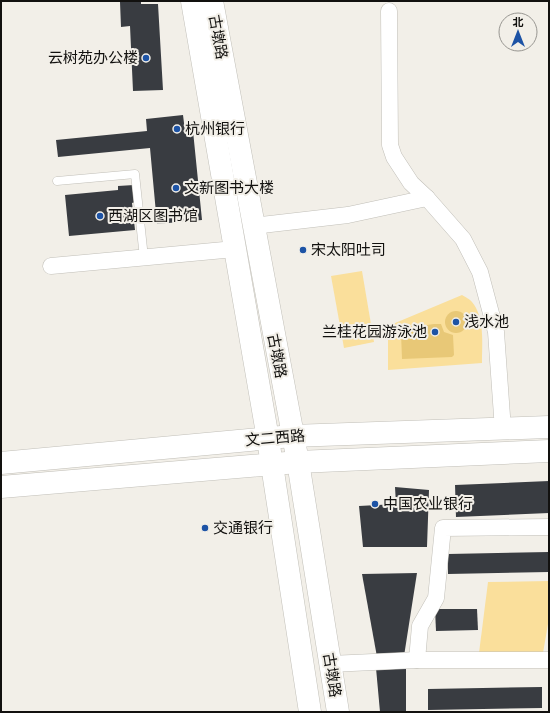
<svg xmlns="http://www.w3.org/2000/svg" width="550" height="713" font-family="Signika,'Noto Sans SC',sans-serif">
	<rect width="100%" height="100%" fill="#f2efe8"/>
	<g fill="#fadf9b">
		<path d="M362 271 374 342 344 348 331 276Z"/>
		<path d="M462 295C465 297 470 299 472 302 485 317 482 345 482 363L388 370V326Z"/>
		<path d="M549 581V618L543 653H479L488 582Z"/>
	</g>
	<g fill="#e8c877">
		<circle cx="456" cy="322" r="11"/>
		<path d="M434 324H441L444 332 453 335 454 355 452 357 402 359 401 333 427 325Z"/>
	</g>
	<g fill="#393c41">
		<path d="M126 1H141V4H158L163 90 133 91 130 26 121 27 120 2H127Z"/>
		<path d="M183 115 185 131H193L202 220 157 224 150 148 58 157 56 140 147 131 146 119Z"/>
		<path d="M134 185 135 202 132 203 135 230 69 236 65 195 118 190V186Z"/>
		<path d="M549 481V513L456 517 455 485Z"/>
		<path d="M395 487 429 490 427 547H363L359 506 396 504Z"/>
		<path d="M549 552V572L448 574V554Z"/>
		<path d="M417 573 404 656 377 657 362 574Z"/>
		<path d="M435 609H477L478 630 436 631Z"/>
		<path d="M406 667V712H380L376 668Z"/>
		<path d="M542 687V708L428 710V689Z"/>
	</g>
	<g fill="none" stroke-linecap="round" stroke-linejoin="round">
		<defs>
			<path id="lane" d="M57 181 135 174 144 258"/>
			<g id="street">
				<path d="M389 11 390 145 394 157 411 183 427 198 463 239 480 272 496 332 503 430"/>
				<path d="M253 226 348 215 427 198"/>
				<path d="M51 266 235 249"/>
				<path d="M417 660 420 626 436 598 443 528 549 527"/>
				<path d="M330 664 417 660H549"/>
			</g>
			<g id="secondary">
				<path d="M1 463 292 436 549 427"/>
				<path d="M1 487 298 462 549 451"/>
			</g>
			<g id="primary">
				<path d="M192 1 268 439 310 712"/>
				<path d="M212 1 298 462 338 712"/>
			</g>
		</defs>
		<use href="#lane" stroke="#c1bfb8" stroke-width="9"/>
		<use href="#street" stroke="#c1bfb8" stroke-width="17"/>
		<use href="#secondary" stroke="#c1bfb8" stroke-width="23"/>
		<use href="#primary" stroke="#c1bfb8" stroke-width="23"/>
		<use href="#lane" stroke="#fff" stroke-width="8"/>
		<use href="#street" stroke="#fff" stroke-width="16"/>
		<use href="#secondary" stroke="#fff" stroke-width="22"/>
		<use href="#primary" stroke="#fff" stroke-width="22"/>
	</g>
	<g fill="#1d53a5" stroke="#f2efe8" stroke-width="1.5">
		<circle cx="146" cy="58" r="4"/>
		<circle cx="177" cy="129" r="4"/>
		<circle cx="176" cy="188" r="4"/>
		<circle cx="100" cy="216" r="4"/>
		<circle cx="303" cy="250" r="4"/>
		<circle cx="456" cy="322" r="4"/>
		<circle cx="435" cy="332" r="4"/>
		<circle cx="375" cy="504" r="4"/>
		<circle cx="205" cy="528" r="4"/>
	</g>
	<g text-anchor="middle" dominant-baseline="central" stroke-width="4" stroke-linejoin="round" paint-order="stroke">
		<g font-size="15" fill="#12110f" stroke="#f2efe8">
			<text transform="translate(218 37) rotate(80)">古墩路</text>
			<text transform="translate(277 356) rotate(79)">古墩路</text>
			<text transform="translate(275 438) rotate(-5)">文二西路</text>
			<text transform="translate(332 675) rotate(81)">古墩路</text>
		</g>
		<g font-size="15" fill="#12110f" stroke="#f2efe8" text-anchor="start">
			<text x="138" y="58" text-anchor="end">云树苑办公楼</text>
			<text x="185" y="129">杭州银行</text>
			<text x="184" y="188">文新图书大楼</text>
			<text x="108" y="216">西湖区图书馆</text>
			<text x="311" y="250">宋太阳吐司</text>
			<text x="464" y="322">浅水池</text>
			<text x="427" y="332" text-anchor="end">兰桂花园游泳池</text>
			<text x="383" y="504">中国农业银行</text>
			<text x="213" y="528">交通银行</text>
		</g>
	</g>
	<rect width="550" height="713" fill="none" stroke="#12110f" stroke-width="4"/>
	<g transform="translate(518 32)"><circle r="19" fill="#f2efe8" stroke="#989691"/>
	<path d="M0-3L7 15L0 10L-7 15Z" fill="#1d53a5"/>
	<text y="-6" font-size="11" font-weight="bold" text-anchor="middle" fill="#12110f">北</text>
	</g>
</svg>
